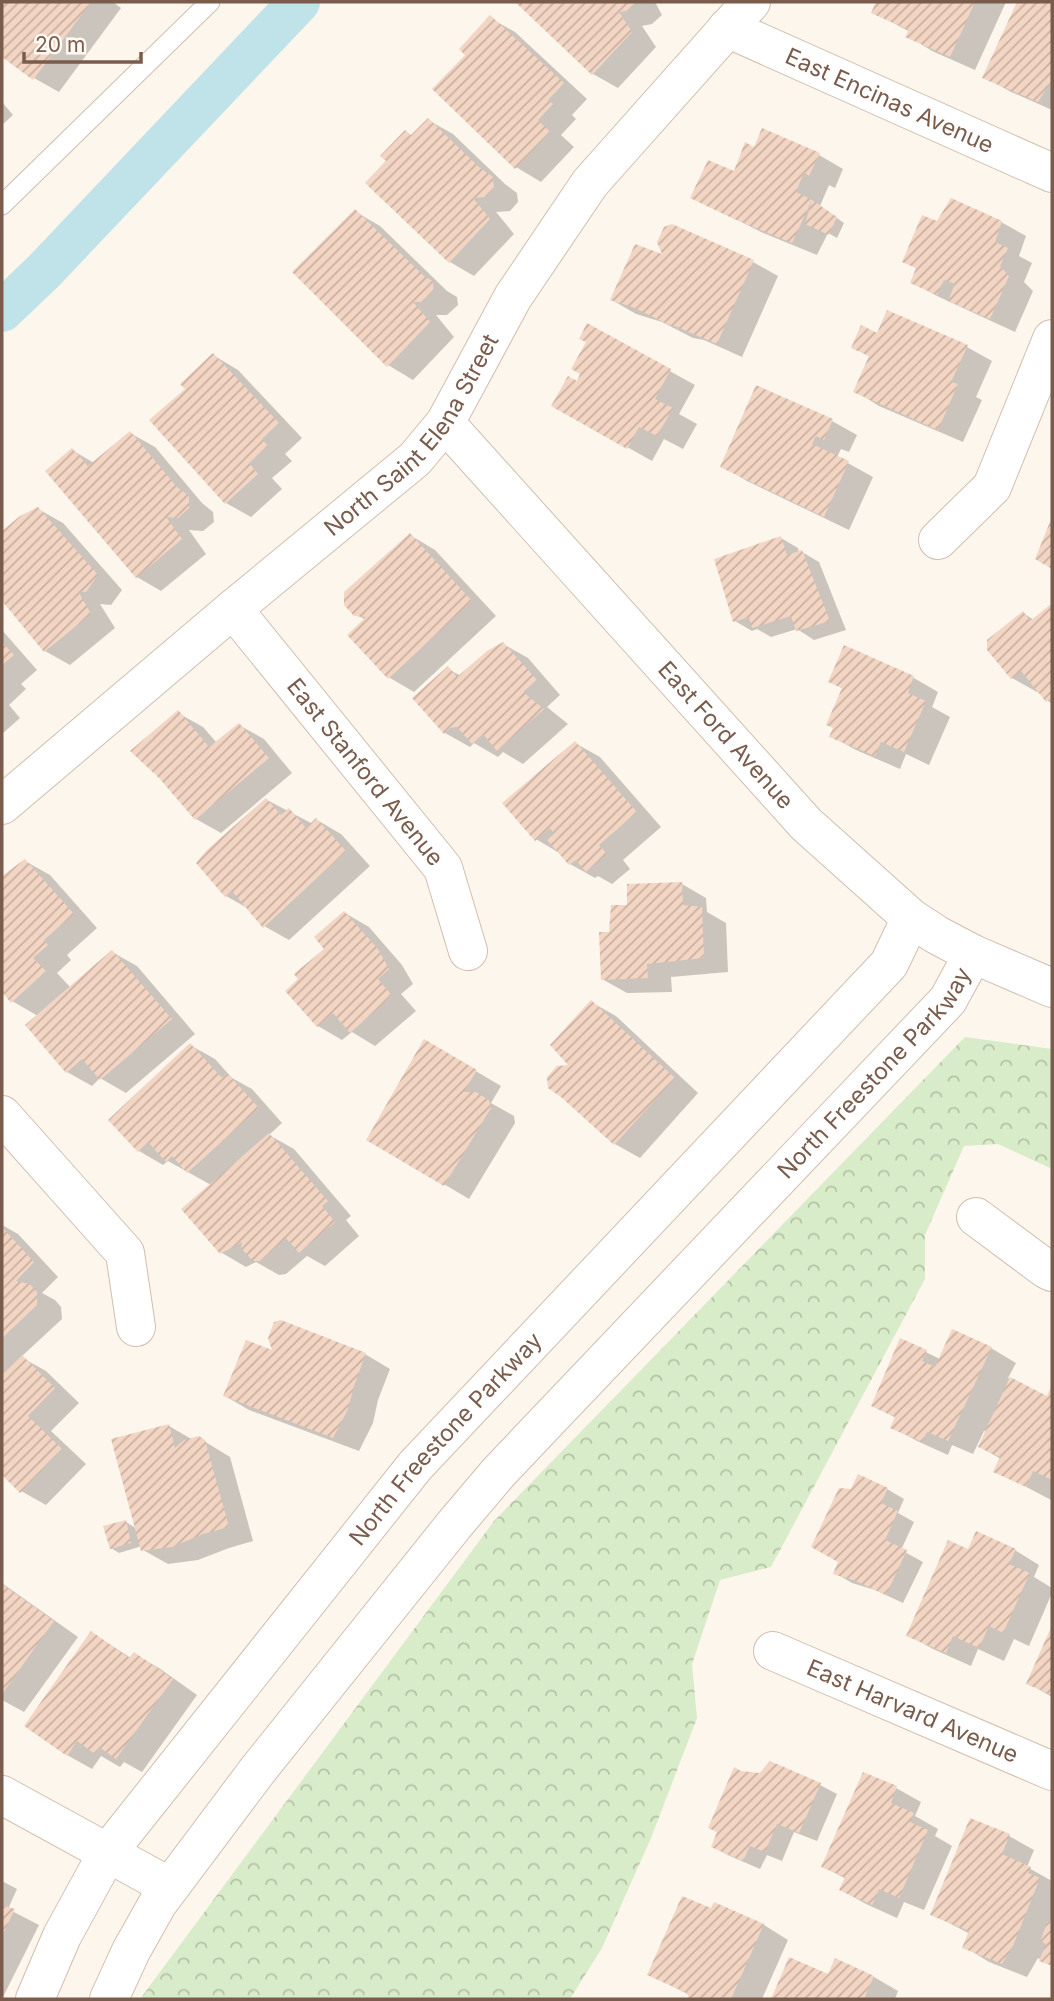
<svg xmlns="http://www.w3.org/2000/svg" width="1054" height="2001" font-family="Inter,sans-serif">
	<defs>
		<pattern id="forest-crowns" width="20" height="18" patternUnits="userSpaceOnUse" patternTransform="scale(1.75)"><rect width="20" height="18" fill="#d8ecc9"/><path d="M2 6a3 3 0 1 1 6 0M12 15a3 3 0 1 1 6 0" fill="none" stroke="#b4c2a5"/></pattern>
		<pattern id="building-hatch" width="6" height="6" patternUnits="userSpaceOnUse" patternTransform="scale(1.75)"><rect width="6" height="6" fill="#f3d5c3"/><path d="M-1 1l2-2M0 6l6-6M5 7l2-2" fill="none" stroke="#cab0a1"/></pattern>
	</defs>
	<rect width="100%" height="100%" fill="#fdf6ec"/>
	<path fill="url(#forest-crowns)" d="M965 1037 1052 1049V1169L998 1144 964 1146 925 1235V1279L771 1567 720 1580 692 1664 697 1718 651 1838 602 1948 570 1999H140L494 1521Z"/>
	<g fill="#0003">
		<path d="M2 2H113L121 8 59 92 34 78 2 54Z"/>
		<path d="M518 2H655L662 15 652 24 642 26 656 47 618 88 593 74Z"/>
		<path d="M878 2H1006L975 70 932 51 908 36 910 32 873 12Z"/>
		<path d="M1019 2H1052V110L1009 91 985 77Z"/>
		<path d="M490 18 515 32 587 99 572 115 576 119 561 135 574 147 541 182 516 167 467 55Z"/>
		<path d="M2 102 13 115 2 125Z"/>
		<path d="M428 120 453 134 505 184 517 193 518 202 510 211 496 212 514 234 474 276 450 262 388 161Z"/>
		<path d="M819 155 843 169 835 188 829 185 820 206 844 223 837 238 828 233 817 255 761 232 692 197 735 174Z"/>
		<path d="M356 212 380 226 447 291 457 297 458 305 447 315H436L454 337 413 380 388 365Z"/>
		<path d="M1001 222 1026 236 1019 256 1032 263 1024 282 1033 291 1015 332 937 296 912 282 918 269 904 261 938 223Z"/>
		<path d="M666 258 753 262 778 276 742 357 704 340 693 338 662 322 636 314 612 300Z"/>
		<path d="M888 312 967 347 992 361 976 397 982 400 963 442 879 406 855 391 870 357 853 347 878 335Z"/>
		<path d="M588 326 695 385 679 414 697 424 683 449 664 439 652 461 554 406 578 383 582 374 588 341Z"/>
		<path d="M213 355 238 370 302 438 285 454 292 461 272 478 282 489 251 517 226 503 187 389Z"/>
		<path d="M832 421 857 435 849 452 841 449 837 457 873 477 849 530 747 481 722 466Z"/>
		<path d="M130 433 155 447 202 503 213 512 214 522 203 531 189 530 206 554 161 591 137 577 72 450 94 463Z"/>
		<path d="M38 509 63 523 122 590 111 605 100 604 115 628 70 665 45 651 2 598V533L21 517Z"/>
		<path d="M410 535 435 550 496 616 414 692 390 678 349 635 366 620 355 614Z"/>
		<path d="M781 538 798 548 799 553 802 552 819 562 846 630 814 640 797 629 771 637 757 629 752 631 735 621Z"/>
		<path d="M1051 606 1052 607V704L1047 700 1039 691 1037 692 1012 678 1023 613 1034 620Z"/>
		<path d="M2 630 37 670 21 684 26 689 9 705 20 718 2 734Z"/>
		<path d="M503 644 528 658 560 695 547 707 568 724 523 764 503 752 498 757 474 743 470 747 445 733 415 698 448 669 461 676Z"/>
		<path d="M845 647 914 678 938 692 932 707 950 717 929 765 906 754 900 769 856 750 831 736 843 689 830 681Z"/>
		<path d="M178 713 203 727 217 743 239 725 264 739 292 773 221 833 196 819Z"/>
		<path d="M575 743 600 757 661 827 623 860 630 869 612 884 598 876 595 878 570 864 561 854 536 839Z"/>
		<path d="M267 800 313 824 317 820 341 834 370 866 289 940 264 926 249 909 226 896 198 863Z"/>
		<path d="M25 861 50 875 97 928 67 955 71 960 57 973 71 988 112 952 137 966 195 1034 126 1093 100 1078 92 1086 67 1072 38 1016 12 1001 2 990V878Z"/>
		<path d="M682 884 706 898 707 912 726 923 728 972 671 977 672 992 627 993 602 979 610 933 629 906Z"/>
		<path d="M345 913 369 927 402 965 413 984 401 994 416 1011 375 1046 352 1032 342 1040 318 1026Z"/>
		<path d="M591 1002 616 1016 698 1093 640 1158 615 1144 562 1095Z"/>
		<path d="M425 1041 501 1086 491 1103 514 1116 515 1123 469 1199 368 1139Z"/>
		<path d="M190 1045 215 1059 232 1078 252 1089 282 1123 269 1135 294 1149 351 1216 346 1220 359 1236 325 1266 307 1256 286 1274 279 1275 256 1262 246 1267 222 1253 211 1185 168 1161 163 1165 139 1151Z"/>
		<path d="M2 1225 18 1234 58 1277 42 1293 55 1300 61 1307 62 1319 21 1357 46 1371 79 1403 51 1431 86 1464 46 1505 21 1491 2 1472Z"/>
		<path d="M901 1340 940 1359 991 1348 1016 1363 1008 1378 1048 1398 1052 1389V1497L1051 1500 996 1471 1001 1459 980 1447 987 1432 984 1431 973 1454 952 1445 948 1455 917 1441 892 1427 896 1418 874 1406Z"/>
		<path d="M275 1352 365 1354 390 1369 378 1400 373 1423 359 1451 249 1410 225 1396Z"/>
		<path d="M169 1426 193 1440 199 1438 230 1457 253 1541 229 1548 198 1560 168 1564 143 1550 142 1546 119 1553 111 1548 126 1522 137 1529Z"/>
		<path d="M887 1489 904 1499 898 1513 914 1522 901 1550 923 1562 903 1603 875 1590 852 1583 835 1573 840 1562Z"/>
		<path d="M1015 1550 1039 1565 1034 1577 1052 1588V1593L1029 1646 1014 1639 1004 1661 978 1649 971 1666 933 1649 908 1635 969 1551Z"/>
		<path d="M2 1583 78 1637 24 1712 2 1700Z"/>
		<path d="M1052 1629V1697L1028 1683Z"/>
		<path d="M92 1633 131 1658 134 1654 159 1668 197 1695 142 1772 124 1762 120 1767 101 1756 92 1769 67 1755Z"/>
		<path d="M864 1774 896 1788 921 1802 915 1816 938 1829 935 1836 952 1846 924 1910 904 1902 897 1918 866 1904 841 1890 846 1879 824 1867Z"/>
		<path d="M820 1785 837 1794 817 1841 794 1832 782 1861 767 1855 760 1869 730 1856 713 1847Z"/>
		<path d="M971 1820 1009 1836 1034 1850 1027 1867 1052 1881V1923L1051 1928H1052V1966L1038 1958 1027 1977 989 1962 965 1947 970 1934 932 1914Z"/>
		<path d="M2 1881 17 1889 8 1909 39 1925 2 1999Z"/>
		<path d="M714 1904 764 1925 788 1940 762 1999H689L691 1996 650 1974 712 1910Z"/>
		<path d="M790 1959 828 1976 836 1960 874 1977 898 1991 895 1999H773Z"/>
	</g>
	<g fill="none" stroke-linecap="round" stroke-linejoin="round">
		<path stroke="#bfe3e8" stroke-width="42" d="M2 311 44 271 299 2"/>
	</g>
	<g fill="url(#building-hatch)">
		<path d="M2 2H91L33 80 2 57Z"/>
		<path d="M515 2H636L626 11 619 12 632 32 592 75Z"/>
		<path d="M876 2H975L950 57 905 37 909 30 871 13Z"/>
		<path d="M1017 2H1052V80L1038 102 982 78Z"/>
		<path d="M490 15 564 83 548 100 553 104 538 120 550 132 515 169 432 89 465 55 459 49Z"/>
		<path d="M428 118 480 168 493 177 494 188 485 197 473 198 490 219 449 263 365 183 386 161 380 156 405 130 411 135Z"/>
		<path d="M762 128 820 153 809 176 804 172 796 192 812 200 837 217 829 235 805 224 812 200 792 243 734 219 690 198 708 160 734 171 745 142 754 147Z"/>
		<path d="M951 198 1002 221 995 242 1008 248 1000 266 1009 276 990 319 948 301 955 284 944 280 937 295 910 283 916 268 902 262 922 215 937 221Z"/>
		<path d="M355 209 425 277 433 281V291L422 302H413L430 322 387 367 292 272Z"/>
		<path d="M672 224 754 260 717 344 677 327 667 324 635 308 610 300 635 244 662 254 657 242 664 227Z"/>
		<path d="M887 310 968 345 951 382 958 384 938 430 853 392 869 356 851 348 861 325 877 333Z"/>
		<path d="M587 323 671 369 655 399 673 408 657 436 639 427 627 449 551 406 568 376 577 381 580 374 571 369 586 342 579 339Z"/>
		<path d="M213 353 279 423 262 439 268 446 249 463 258 474 225 504 149 420 185 389 180 384Z"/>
		<path d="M756 385 833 419 824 440 816 436 812 444 849 461 824 517 720 467Z"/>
		<path d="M130 431 177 487 189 496V508L178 518 166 517 182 539 136 578 45 471 72 448 88 466Z"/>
		<path d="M38 507 98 575 86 592 78 591 91 614 44 652 2 601V531L20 516Z"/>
		<path d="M1052 517V569L1035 559Z"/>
		<path d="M410 533 472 601 388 679 347 635 366 617 354 616 344 605V592Z"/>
		<path d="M781 536 787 555 802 550 830 621 796 631 791 616 752 628 749 617 733 622 714 559Z"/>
		<path d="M1051 604 1052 606V697L1046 702 1021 671 1011 679 987 650V640L1023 611 1030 621Z"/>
		<path d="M2 642 14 655 2 665Z"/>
		<path d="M503 642 537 680 523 692 544 709 497 751 483 734 472 744 457 727 450 728 444 734 412 698 448 666 457 677 487 651Z"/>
		<path d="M844 645 914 676 908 693 926 701 904 752 881 742 875 756 829 737 833 728 826 725 842 688 828 682Z"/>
		<path d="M178 710 209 747 239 723 269 758 195 820 160 779 130 751Z"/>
		<path d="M575 741 637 812 599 845 607 854 586 872 576 860 569 865 547 840 554 834 550 828 535 841 502 803Z"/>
		<path d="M266 798 281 815 289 808 306 828 316 818 346 851 263 928 232 891 225 897 196 863 207 850Z"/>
		<path d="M25 859 74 914 44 940 48 945 33 958 46 971 11 1003 2 992V876Z"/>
		<path d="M682 882 683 905 702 907 704 958 647 964 648 978 601 980 599 932H609L611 905H627V884Z"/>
		<path d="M344 911 378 949 389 969 378 979 392 996 350 1033 333 1013 317 1027 285 991 298 979 294 974 324 949 314 937Z"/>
		<path d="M112 950 172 1019 100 1080 82 1059 66 1073 25 1025Z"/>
		<path d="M591 1000 675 1078 614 1145 561 1097 548 1088 547 1077 557 1066 568 1065 550 1045Z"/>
		<path d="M424 1039 477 1070 464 1092H476L489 1100 491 1108 444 1186 366 1140Z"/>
		<path d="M190 1043 222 1078 227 1073 259 1108 187 1173 172 1156 166 1162 148 1142 138 1152 108 1120Z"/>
		<path d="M269 1133 328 1201 322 1206 335 1222 299 1253 286 1238 260 1261H253L241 1248 242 1242 220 1254 181 1209Z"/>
		<path d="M2 1227 34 1262 16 1281 30 1284 37 1292V1305L2 1338Z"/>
		<path d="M281 1320 366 1353 354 1386 348 1409 333 1438 223 1396 246 1340 272 1350 268 1338 274 1322Z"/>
		<path d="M952 1329 992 1347 948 1441 927 1432 922 1442 890 1428 895 1417 871 1406 900 1338 927 1350 922 1361 935 1367Z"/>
		<path d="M22 1355 55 1388 28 1416 62 1449 20 1493 2 1475V1375Z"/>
		<path d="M1010 1377 1047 1396 1052 1384V1480L1033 1471 1026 1487 993 1472 1000 1457 978 1447Z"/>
		<path d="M169 1424 175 1448 184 1440 199 1436 205 1440 229 1527 203 1534 172 1547 141 1551 111 1439Z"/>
		<path d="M858 1474 888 1488 881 1503 898 1511 885 1540 907 1550 886 1595 856 1581 833 1574 838 1562 811 1547 839 1488 851 1489Z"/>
		<path d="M126 1520 131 1543 110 1549 103 1526Z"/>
		<path d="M976 1531 1016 1549 1009 1564 1030 1573 1003 1633 989 1626 979 1648 953 1636 946 1653 906 1636 948 1540 968 1549Z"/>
		<path d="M2 1584 54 1621 2 1694Z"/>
		<path d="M1052 1625V1695L1026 1684Z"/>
		<path d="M91 1631 129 1658 134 1652 173 1679 116 1759 99 1747 95 1754 77 1741 67 1756 24 1726Z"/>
		<path d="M770 1761 821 1783 799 1833 777 1824 765 1852 750 1846 743 1861 711 1847 717 1832 708 1828 734 1767 741 1771 760 1773Z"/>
		<path d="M863 1772 897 1786 891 1803 914 1813 910 1822 928 1830 899 1898 879 1889 872 1905 839 1890 845 1877 821 1867Z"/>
		<path d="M970 1818 1010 1834 1002 1854 1031 1867 1028 1873 1040 1878 1013 1946 1002 1964 962 1948 969 1931 930 1915Z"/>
		<path d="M682 1896 711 1908 714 1902 764 1924 731 1999H687L689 1994 647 1975Z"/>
		<path d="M2 1905 15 1909 2 1936Z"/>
		<path d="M1048 1921 1052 1922V1966L1039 1961 1046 1944 1040 1941Z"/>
		<path d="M789 1957 828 1974 835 1958 874 1976 864 1999H771Z"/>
	</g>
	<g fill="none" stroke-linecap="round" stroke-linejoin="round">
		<defs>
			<path id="service" d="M2 205 210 2"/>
			<g id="minor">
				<path id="s1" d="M727 28 1052 173"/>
				<path id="s2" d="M445 423 806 824 911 918 937 935 973 954 1052 988"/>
				<path d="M938 540 992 487 1052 339"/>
				<path id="s3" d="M233 609 443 868 468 951"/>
				<path id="s4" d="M2 805 233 609 415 459 445 423 513 297 590 183 751 2"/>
				<path d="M2 1115 125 1253 136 1327"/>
				<path d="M976 1217 1046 1269 1052 1272"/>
				<path id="s5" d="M773 1651 1052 1771"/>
				<path d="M2 1795 170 1887"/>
				<path id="s6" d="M35 1999 62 1936 108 1852 415 1466 889 964 911 918"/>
				<path id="s7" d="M109 1999 131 1951 158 1903 257 1771 454 1525 498 1473 552 1416 948 1000 973 954"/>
			</g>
		</defs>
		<use href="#service" stroke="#d1beb0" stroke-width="21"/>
		<use href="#minor" stroke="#d1beb0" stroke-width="40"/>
		<use href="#service" stroke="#fff" stroke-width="19"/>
		<use href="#minor" stroke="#fff" stroke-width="38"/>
	</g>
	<g text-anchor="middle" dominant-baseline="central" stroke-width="6" stroke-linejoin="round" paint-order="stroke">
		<g font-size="23" fill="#7a5c4d" stroke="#fffaf3">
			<text stroke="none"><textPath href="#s1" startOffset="178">East Encinas Avenue</textPath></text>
			<text stroke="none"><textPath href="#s4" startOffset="555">North Saint Elena Street</textPath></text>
			<text stroke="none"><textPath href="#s2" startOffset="420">East Ford Avenue</textPath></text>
			<text stroke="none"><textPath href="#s3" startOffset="210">East Stanford Avenue</textPath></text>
			<text stroke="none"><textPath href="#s7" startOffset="1206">North Freestone Parkway</textPath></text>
			<text stroke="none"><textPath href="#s6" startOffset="698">North Freestone Parkway</textPath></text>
			<text stroke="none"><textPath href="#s5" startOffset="152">East Harvard Avenue</textPath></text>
		</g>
	</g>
	<rect width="1054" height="2001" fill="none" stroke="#7a5c4d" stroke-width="7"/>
	<path d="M24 52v10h117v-10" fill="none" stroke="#7a5c4d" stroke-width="3.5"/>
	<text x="35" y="52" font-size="21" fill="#7a5c4d" stroke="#fffaf3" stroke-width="5" paint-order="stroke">20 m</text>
</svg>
